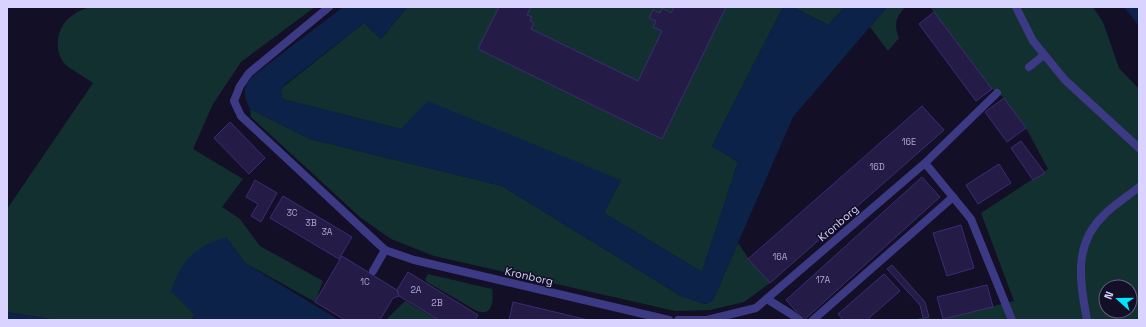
<svg xmlns="http://www.w3.org/2000/svg" width="1146" height="327" font-family="'Space Grotesk',sans-serif">
	<rect width="100%" height="100%" fill="#130f26"/>
	<g fill="#12302f" fill-rule="evenodd">
		<path d="M90 7H315L241 62 213 104 193 149 243 179 222 207 240 219 260 246 323 281 315 302 245 263 226 237 171 291 195 315 191 320H56L7 312V209L93 83C85 77 75 72 67 66 52 53 56 25 73 15 78 11 84 9 90 7Z"/>
		<path d="M407 7H783L712 146 738 162 702 272 604 213 621 180 401 129 286 100 282 98 281 92 283 87 364 23 381 39Z"/>
		<path d="M793 7H845L828 25Z"/>
		<path d="M887 7H905C895 19 894 24 899 38L888 51 870 27Z"/>
		<path d="M930 7H1093L1103 22 1119 68 1139 89V315L1137 320H916L919 318 943 319 1014 301 981 213 1048 169 1026 128 1004 98 992 89ZM1106 287H1130V311H1106Z"/>
		<path d="M250 109 310 139 502 186 681 296 705 304 713 300 738 243 749 259 770 283 744 302 710 310 675 311 434 256 391 239 361 218 251 117Z"/>
		<path d="M428 274 492 289C494 302 492 318 475 310L427 282 425 279Z"/>
		<path d="M405 301 438 320H386Z"/>
	</g>
	<g fill="#0c2248">
		<path d="M343 7H407L381 39 364 23 283 86 281 92 282 98 286 100 401 129 428 101 621 180 604 213 702 272 738 162 712 146 783 7H793L828 25 845 7H887L793 117 713 300 706 304 681 296 502 186 310 139 250 109C242 94 243 86 255 74Z"/>
		<path d="M1124 7H1139V26Z"/>
		<path d="M226 237 245 263 339 320H191L195 315 171 291C182 260 194 247 226 237Z"/>
		<path d="M7 312 56 320H7Z"/>
	</g>
	<g fill="#241b47" stroke="#3b2d73">
		<path d="M499 7H531L527 15 532 17 530 21 534 23 531 29 638 81 662 31 653 27 656 21 649 18 653 10 660 13 662 8 671 13 674 7H726L662 139 478 49Z"/>
		<path d="M934 12 992 89 976 101 919 24Z"/>
		<path d="M1004 98 1026 128 1007 142 985 112Z"/>
		<path d="M922 106 944 130 770 283 748 259Z"/>
		<path d="M230 122 265 158 249 174 214 138Z"/>
		<path d="M1021 141 1045 173 1033 180 1011 148Z"/>
		<path d="M999 164 1011 183 978 204 966 185Z"/>
		<path d="M922 177 940 197 804 320 786 300Z"/>
		<path d="M255 180 277 193 261 222 251 216 258 204 246 197Z"/>
		<path d="M283 196 352 237 339 259 270 218Z"/>
		<path d="M961 225 974 268 947 276 933 233Z"/>
		<path d="M342 256 397 290 399 296 393 298 380 320H345L315 302Z"/>
		<path d="M892 265 925 302 929 317 923 318 920 305 887 269Z"/>
		<path d="M408 272 478 315 475 320H439L399 296 397 290Z"/>
		<path d="M884 274 900 291 869 318 871 320H843L838 314Z"/>
		<path d="M987 285 993 307 943 319 937 297Z"/>
		<path d="M513 302 588 320H509Z"/>
	</g>
	<g fill="none" stroke-linecap="round" stroke-linejoin="round">
		<g stroke="#3d3a85" stroke-width="8">
			<path d="M329 7 249 73 240 86 234 101 241 116 385 250 373 271"/>
			<path d="M1016 7 1033 41 1065 80 1139 148"/>
			<path d="M1029 67 1044 55"/>
			<path d="M925 163 971 219 1012 320"/>
			<path d="M385 250 414 260 669 320"/>
			<path d="M767 299 791 314 799 320"/>
			<path d="M678 320H707L756 308 925 163 997 93"/>
			<path d="M813 320 953 197"/>
			<path d="M1087 320C1080 283 1073 245 1103 216 1113 205 1127 197 1139 187"/>
		</g>
	</g>
	<g text-anchor="middle" dominant-baseline="central" stroke-width="3" stroke-linejoin="round" paint-order="stroke">
		<g font-size="9" fill="#aca6d1">
			<text x="909" y="142">16E</text>
			<text x="877" y="167">16D</text>
			<text x="292" y="213">3C</text>
			<text x="311" y="223">3B</text>
			<text x="327" y="232">3A</text>
			<text x="780" y="257">16A</text>
			<text x="823" y="280">17A</text>
			<text x="365" y="282">1C</text>
			<text x="416" y="290">2A</text>
			<text x="437" y="303">2B</text>
		</g>
		<g font-size="11" fill="#d9d4ff" stroke="#130f26">
			<text transform="translate(838 223) rotate(-41)">Kronborg</text>
			<text transform="translate(529 276) rotate(13)">Kronborg</text>
		</g>
	</g>
	<rect width="1146" height="327" fill="none" stroke="#d9d4ff" stroke-width="16"/>
	<g transform="translate(1118 299) rotate(291)"><circle r="19" fill="#130f26" stroke="#625e7d"/>
	<path d="M0-3L7 15L0 10L-7 15Z" fill="#00e5ff"/>
	<text y="-6" font-size="11" font-weight="bold" text-anchor="middle" fill="#d9d4ff">N</text>
	</g>
</svg>
